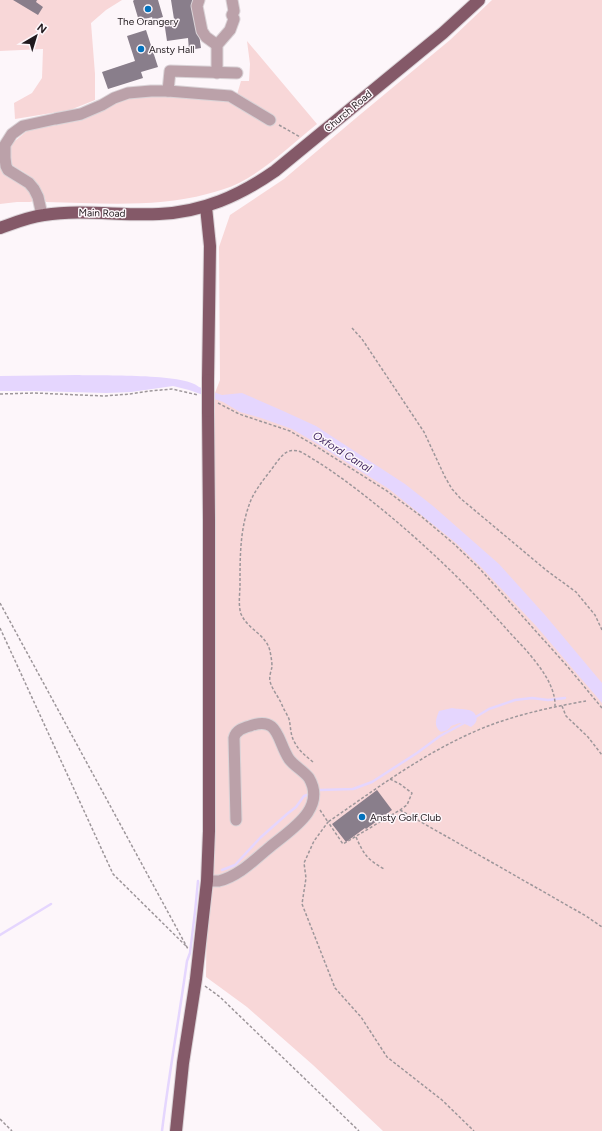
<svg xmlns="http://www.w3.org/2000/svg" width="602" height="1131" font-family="Figtree,sans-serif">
	<rect width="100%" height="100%" fill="#fdf6fa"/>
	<g fill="#f8d7d8">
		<path d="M0 0H122L106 10 91 23 95 74V100L70 110 15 119 14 103 32 93 42 78 43 49 0 51Z"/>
		<path d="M492 0H602V1131H383L313 1065 247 1007 206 977 207 881 208 411 220 380 219 247 230 215 284 179 356 118 450 40Z"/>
		<path d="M247 41 317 124C292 144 268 168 239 183 229 188 218 191 207 194 155 208 99 203 46 202 41 194 37 184 30 177 15 163 8 172 9 146L28 130 83 120 102 110 116 101 130 97 153 94 236 98 241 81H249L250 64Z"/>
		<path d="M0 153 26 184 34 201 30 202H17L0 204Z"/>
	</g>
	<g fill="#e5d6fe">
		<path d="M77 375C100 376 184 373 199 387L222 395 242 393 281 410 316 426 405 484 433 506 499 564 545 615 602 683V703L537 627 482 568 456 543 389 489 316 443 292 429 261 418 240 412 223 402 189 390 173 386 131 392 106 393 35 391H0V376Z"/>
		<path d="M452 708C459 710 473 707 476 716 478 721 475 724 471 727 459 721 462 723 451 726 449 730 445 731 441 732 433 726 436 719 439 711Z"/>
	</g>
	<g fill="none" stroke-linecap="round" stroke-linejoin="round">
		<g stroke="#e5d6fe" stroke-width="2.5">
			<path d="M474 718 489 709 515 700 532 698 548 700 565 698"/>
			<path d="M316 791 320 790 353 789 372 782 417 753 440 736 466 722"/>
			<path d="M222 870 235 865 260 838 287 814 296 807 304 796 310 794"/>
			<path d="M0 935 51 904"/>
			<path d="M162 1131C169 1074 179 1018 187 961L190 953 195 912 198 881"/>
		</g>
	</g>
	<g fill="#897e8b">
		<path d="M13 0H37L36 2 43 7 38 15Z"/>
		<path d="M134 0H158L163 17 153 20 152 17 139 21 133 1Z"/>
		<path d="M171 0H194L201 48 189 50 188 38 167 41 164 21 174 19Z"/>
		<path d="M146 30 158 67 141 72 143 78 108 89 102 72 135 61 127 36Z"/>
		<path d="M377 790 392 810 366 829 365 828 346 842 332 824Z"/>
	</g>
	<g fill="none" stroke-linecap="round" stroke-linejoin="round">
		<defs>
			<g id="minor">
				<path d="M199 0 197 6 202 31 206 37 217 45"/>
				<path d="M217 73V45L230 30 234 19 232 15 234 11 232 0"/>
				<path d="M168 91 170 71 237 73"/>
				<path d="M42 215 38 197 34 189 29 183 8 170 6 166 5 158V145L12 134 23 126 55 119 81 114 102 105 114 98 128 93 151 91H168L230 96 270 120"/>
				<path d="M207 881C211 881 216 881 219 881 239 876 254 860 270 847 290 830 327 809 309 778 304 771 294 766 289 759 277 741 279 715 250 726 243 728 236 730 234 738L236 820"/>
			</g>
			<g id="major">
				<path d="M206 207 210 246 208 380"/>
				<path d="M0 228C14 223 28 217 44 215 82 209 121 216 159 214 203 212 239 196 275 171L443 33 479 0"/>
				<path d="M176 1131 183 1063 196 979 207 881 209 831V519L208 411"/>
			</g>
		</defs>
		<use href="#minor" stroke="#dad3d7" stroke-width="13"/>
		<use href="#major" stroke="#dad3d7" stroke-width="14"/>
		<g stroke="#9d969a" stroke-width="1.5" stroke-dasharray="3 2" stroke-linecap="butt">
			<path d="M279 125 300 137"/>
			<path d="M352 328 362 339 424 432 445 477 452 489 460 498 546 570 576 592 595 615 602 630"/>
			<path d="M0 394 35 393 80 395 105 396 130 394 150 391 172 389 198 395"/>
			<path d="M218 403 239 414 290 431 314 445 387 491 422 517 454 544 480 569 568 667 602 708"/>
			<path d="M0 603 188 949"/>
			<path d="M0 628 113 874 187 947"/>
			<path d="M562 706 566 716 588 737 602 755"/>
			<path d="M313 762C306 756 299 751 295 743 290 735 291 727 289 719 287 714 284 710 282 705 279 697 272 690 270 681 269 677 271 671 272 667 272 662 271 656 270 651 266 634 248 630 241 614 238 605 240 593 240 584 240 555 240 527 251 500 256 489 264 479 271 470 280 458 286 446 301 452 333 470 362 493 390 516 433 552 473 591 510 633 527 651 556 680 555 706"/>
			<path d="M390 779 400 784 412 793 407 805 400 810 343 844 328 822 314 841 304 863 306 878 302 904 335 988 361 1017 387 1057 442 1100 474 1131"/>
			<path d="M320 810 328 822C373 791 417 758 467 735 505 717 546 708 586 701"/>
			<path d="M400 810 586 916 602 927"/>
			<path d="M356 837C364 855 367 859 384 869"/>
			<path d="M205 986 220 997 359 1131"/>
			<path d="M0 1119 12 1131"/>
		</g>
		<use href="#minor" stroke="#bba1a9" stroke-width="11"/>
		<use href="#major" stroke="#845968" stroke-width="12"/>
		<defs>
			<path id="major-bridge" d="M208 411V380"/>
		</defs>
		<use href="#major-bridge" stroke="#dad3d7" stroke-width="14" stroke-linecap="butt"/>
		<use href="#major-bridge" stroke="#845968" stroke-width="12"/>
	</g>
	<g fill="#0372bd" stroke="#fdf6fa" stroke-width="1.5">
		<circle cx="148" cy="9" r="4"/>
		<circle cx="141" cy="49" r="4"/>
		<circle cx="362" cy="817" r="4"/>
	</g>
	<g text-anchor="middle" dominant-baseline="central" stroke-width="3" stroke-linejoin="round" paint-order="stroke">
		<g font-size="10" fill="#20191d" stroke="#fdf6fa" text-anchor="start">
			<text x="148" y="21" text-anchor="middle">The Orangery</text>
			<text x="149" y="49">Ansty Hall</text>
			<text x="370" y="817">Ansty Golf Club</text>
		</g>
		<g font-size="10" fill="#20191d" stroke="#fdf6fa">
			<text transform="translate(348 111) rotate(-40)">Church Road</text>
			<text transform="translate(102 213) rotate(1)">Main Road</text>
		</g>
		<g font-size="11" font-style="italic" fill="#402660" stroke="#fdf6fa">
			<text transform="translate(342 452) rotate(32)">Oxford Canal</text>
		</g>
	</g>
	<g transform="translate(36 36) rotate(38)" stroke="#fdf6fa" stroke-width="3" paint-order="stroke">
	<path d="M0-3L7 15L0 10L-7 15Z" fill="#20191d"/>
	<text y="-6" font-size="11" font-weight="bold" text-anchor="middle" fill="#20191d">N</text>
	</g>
</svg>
